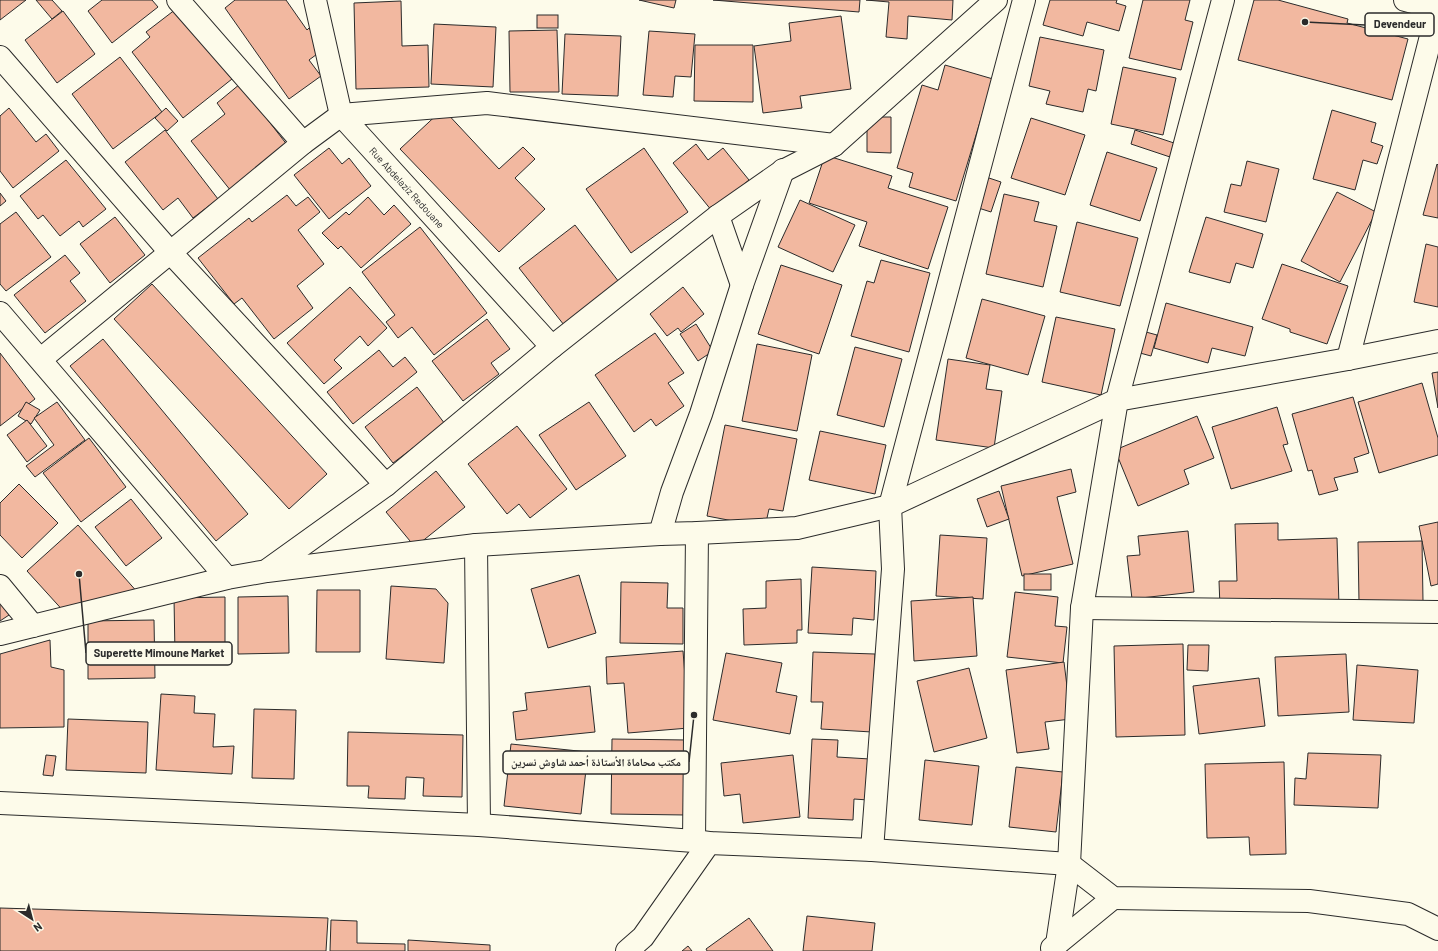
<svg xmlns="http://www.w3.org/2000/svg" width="1438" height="951" font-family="Barlow,'Noto Naskh Arabic',sans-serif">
	<rect width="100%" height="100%" fill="#fdfbea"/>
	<g fill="#f2b8a0" stroke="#2b2b2b">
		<path d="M0 0H26L0 20Z"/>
		<path d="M36 0H52L62 11 52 19Z"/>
		<path d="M102 0H152L158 7 112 43 88 11Z"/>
		<path d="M235 0H286L307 30 309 28 324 49 309 60 321 76 289 99 225 8Z"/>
		<path d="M639 0H676L674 8Z"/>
		<path d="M713 0H860L859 12Z"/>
		<path d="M866 0H953L952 20 908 16 907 39 886 37 889 2Z"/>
		<path d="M1050 0H1117L1116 3 1126 6 1119 31 1087 22 1083 36 1043 25Z"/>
		<path d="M1143 0H1190L1185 20 1193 22 1181 70 1129 58Z"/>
		<path d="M1254 0H1278L1348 19 1347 23 1408 39 1392 100 1238 60Z"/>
		<path d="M401 1 402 46 428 45 429 87 356 89 354 3Z"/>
		<path d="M176 9 232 79 183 118 132 52 150 37 146 32Z"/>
		<path d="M63 11 95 54 57 83 25 40Z"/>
		<rect x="537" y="15" width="21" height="13"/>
		<path d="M841 16 851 89 800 96 802 108 763 113 754 46 791 41 789 23Z"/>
		<path d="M434 24 496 27 493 87 431 84Z"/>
		<path d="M557 30 559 92H510L509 31Z"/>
		<path d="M649 31 695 34 691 77 675 76 673 97 643 95Z"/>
		<path d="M565 34 621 36 618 96 562 94Z"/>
		<path d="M1040 37 1104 50 1096 91 1088 89 1083 112 1046 104 1050 91 1029 86Z"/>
		<path d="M695 45H753V102L694 101Z"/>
		<path d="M120 57 162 112 113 149 72 94Z"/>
		<path d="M945 65 993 79 956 201 909 187 913 173 897 168 922 85 938 90Z"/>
		<path d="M1123 67 1176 78 1163 135 1111 124Z"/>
		<path d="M240 84 288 146 231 191 191 141 225 114 217 103Z"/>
		<path d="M9 108 36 142 46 134 59 151 13 188 0 171V116Z"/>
		<path d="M166 108 178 121 167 131 155 118Z"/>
		<path d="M443 109 499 169 523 147 535 159 515 178 545 209 499 252 400 149Z"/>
		<path d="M1332 110 1376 123 1371 142 1383 146 1377 164 1363 160 1355 190 1313 179Z"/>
		<path d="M867 117H891V153L867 152Z"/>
		<path d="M1031 118 1085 135 1065 195 1011 178Z"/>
		<path d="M165 130 218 199 193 218 178 198 163 210 125 162Z"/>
		<path d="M1135 130 1174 143 1170 157 1131 144Z"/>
		<path d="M696 144 708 160 723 148 749 180 712 211 673 163Z"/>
		<path d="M329 148 342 164 349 158 371 186 329 219 294 175Z"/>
		<path d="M644 148 688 212 631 253 586 189Z"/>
		<path d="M1107 152 1157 168 1140 221 1090 205Z"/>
		<path d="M825 155 892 176 888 188 948 207 928 269 859 246 867 222 809 203Z"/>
		<path d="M66 160 106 209 83 227 79 221 60 236 43 215 38 219 20 196Z"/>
		<path d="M1247 161 1279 169 1266 222 1224 212 1231 184 1241 186Z"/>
		<path d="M1437 164 1438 165V218L1423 215Z"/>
		<path d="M980 175 1001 182 991 212 969 205Z"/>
		<path d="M1337 192 1376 212 1340 282 1301 261Z"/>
		<path d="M0 193 6 201 0 206Z"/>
		<path d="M1004 194 1039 202 1034 221 1057 226 1043 287 986 274Z"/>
		<path d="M287 195 296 206 308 197 320 212 298 230 324 264 297 286 313 308 274 339 242 298 234 304 198 258 249 218 252 222Z"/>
		<path d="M368 197 384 215 394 205 411 224 361 268 341 246 338 249 322 233 346 212 349 215Z"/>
		<path d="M800 200 855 225 833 272 778 247Z"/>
		<path d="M16 212 51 257 6 291 0 284V224Z"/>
		<path d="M115 217 145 255 110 283 80 244Z"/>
		<path d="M1206 217 1263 234 1253 268 1236 263 1230 283 1189 272Z"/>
		<path d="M1077 222 1138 238 1120 306 1060 292Z"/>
		<path d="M575 225 619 282 564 325 519 268Z"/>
		<path d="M420 227 487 313 434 355 412 327 398 338 386 322 395 315 362 272Z"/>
		<path d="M1426 244 1438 247V307L1414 302Z"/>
		<path d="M65 255 80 273 70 281 86 301 45 333 14 295Z"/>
		<path d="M881 260 930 273 909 352 851 336 867 281 874 283Z"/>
		<path d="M1282 264 1348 286 1327 344 1290 332V329L1262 319Z"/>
		<path d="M781 265 842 285 819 354 758 334Z"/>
		<path d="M152 284 327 474 289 509 114 319Z"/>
		<path d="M350 287 387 328 368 346 360 336 334 360 342 368 324 384 287 343Z"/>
		<path d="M683 287 704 314 681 332 678 328 667 336 650 314Z"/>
		<path d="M982 299 1045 316 1028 375 966 358Z"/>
		<path d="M1166 303 1253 327 1245 356 1212 348 1208 363 1154 348Z"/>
		<path d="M1056 317 1115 329 1101 395 1042 382Z"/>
		<path d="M487 319 510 349 491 363 499 374 463 401 432 361Z"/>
		<path d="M696 324 713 351 698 361 680 334Z"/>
		<path d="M1135 329 1157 335 1151 356 1129 350Z"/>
		<path d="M655 333 684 373 668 383 684 406 656 426 651 419 634 432 595 375Z"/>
		<path d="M103 339 248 514 216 541 70 366Z"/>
		<path d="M757 344 812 355 797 431 742 421Z"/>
		<path d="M855 347 902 359 884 427 837 415Z"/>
		<path d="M379 350 393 367 405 357 417 372 353 424 327 392Z"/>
		<path d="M0 353 35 399 0 426Z"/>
		<path d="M948 359 990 365 986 389 1002 391 994 448 936 440Z"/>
		<path d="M1438 372V408L1432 373Z"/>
		<path d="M1422 383 1438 438V455L1379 473 1358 402Z"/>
		<path d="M417 387 445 424 393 463 365 427Z"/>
		<path d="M1353 397 1369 453 1354 458 1358 472 1334 478 1338 490 1319 495 1312 470 1308 471 1292 414Z"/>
		<path d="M26 402 40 410 31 424 18 416Z"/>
		<path d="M57 402 85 440 35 477 26 466 54 445 34 418Z"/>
		<path d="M589 402 626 456 576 490 539 435Z"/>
		<path d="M1277 407 1288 444 1283 445 1292 471 1231 489 1212 427Z"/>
		<path d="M1197 416 1214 458 1184 470 1189 484 1138 506 1115 450Z"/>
		<path d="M27 420 47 446 27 462 7 435Z"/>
		<path d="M725 425 797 439 783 511 769 509 765 527 707 516Z"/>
		<path d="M517 426 567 489 530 518 519 504 507 514 468 464Z"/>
		<path d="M820 431 886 445 875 494 809 480Z"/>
		<path d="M89 438 126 487 81 522 43 473Z"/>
		<path d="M1071 469 1076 492 1057 497 1073 564 1022 576 1001 486Z"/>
		<path d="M436 471 465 507 415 547 386 512Z"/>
		<path d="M19 484 58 523 22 558 0 535V503Z"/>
		<path d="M999 491 1009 519 987 527 977 499Z"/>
		<path d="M131 499 162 538 126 566 95 527Z"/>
		<path d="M1438 522V584L1431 586 1419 526Z"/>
		<path d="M1278 523V540L1337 538 1339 606 1220 607 1219 581H1237L1235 524Z"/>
		<path d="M78 525 139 594 67 615 27 571Z"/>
		<path d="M1188 531 1194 592 1132 599 1127 556 1140 555 1138 536Z"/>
		<path d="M940 535 987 538 983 599 936 596Z"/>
		<path d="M1422 541 1423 601 1359 602 1358 542Z"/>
		<path d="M812 567 876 571 874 620 853 618 852 635 808 633Z"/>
		<rect x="1024" y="574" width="27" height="16"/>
		<path d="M579 575 596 633 548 648 531 589Z"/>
		<path d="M801 579 802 630H797V643L744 645 743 609 766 608V581Z"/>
		<path d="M621 582 668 583 667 608H683V644L620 643Z"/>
		<path d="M391 586 436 589 448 603 444 663 386 659Z"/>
		<path d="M317 590H360V652H316Z"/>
		<path d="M1015 592 1058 597 1055 626 1067 627 1063 663 1007 657Z"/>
		<path d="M288 596 289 653 238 654V597Z"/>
		<path d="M225 597V654L175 655 174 598Z"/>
		<path d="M973 597 977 656 914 661 911 601Z"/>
		<path d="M0 598 12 613 0 621Z"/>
		<path d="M154 620 155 678 88 679V621Z"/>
		<path d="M50 640 51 667 64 670V727L0 728V654Z"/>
		<path d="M1183 644 1185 735 1116 737 1114 646Z"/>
		<path d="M1188 645H1209L1208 671 1187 670Z"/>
		<path d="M683 651 689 728 628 733 624 683 607 684 606 657Z"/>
		<path d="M813 652 875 654 872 732 821 729 823 702H811Z"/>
		<path d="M726 653 782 663 776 692 797 696 790 734 713 720Z"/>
		<path d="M1346 654 1349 712 1278 716 1275 657Z"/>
		<path d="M1064 662 1071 719 1045 722 1049 749 1017 753 1006 670Z"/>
		<path d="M1357 665 1418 670 1414 723 1353 720Z"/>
		<path d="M969 668 987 738 934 752 917 681Z"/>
		<path d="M1259 678 1265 726 1199 734 1193 686Z"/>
		<path d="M590 686 595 732 516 740 513 712 527 710 525 693Z"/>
		<path d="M161 694 195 696 194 713 215 714 213 747 234 746 232 774 156 770Z"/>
		<path d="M254 709 296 710 294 779 252 778Z"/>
		<path d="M68 719 148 722 146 773 66 770Z"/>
		<path d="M348 732 463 735 462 797 423 796 424 778 406 777 405 799 368 798 369 786H347Z"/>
		<path d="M612 739 687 740 686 815 611 814Z"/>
		<path d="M812 739 838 740 837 757 870 759 868 800 854 799 853 820 808 818Z"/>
		<path d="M511 744 588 752 581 814 504 806Z"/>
		<path d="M1308 753 1381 755 1378 808 1294 805 1295 778 1306 779Z"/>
		<path d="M46 755 56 756 53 776 43 775Z"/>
		<path d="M793 755 800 817 743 823 740 794 724 796 721 763Z"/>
		<path d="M925 760 979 766 972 825 919 820Z"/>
		<path d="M1284 762 1286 854 1250 855 1249 837 1207 838 1205 764Z"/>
		<path d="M1016 767 1063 772 1056 832 1009 827Z"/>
		<path d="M0 908 328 918 326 951H0Z"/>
		<path d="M807 916 875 923 872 951H803Z"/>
		<path d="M749 918 773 951H707L706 949Z"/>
		<path d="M331 920 357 921V943L405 944V951H330Z"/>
		<path d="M408 940 490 945V951H408Z"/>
		<path d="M688 946 692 951H682Z"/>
	</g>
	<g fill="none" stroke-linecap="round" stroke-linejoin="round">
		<defs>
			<g id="street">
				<path d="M178 0 303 143"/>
				<path id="s1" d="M315 0 341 115 552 347"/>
				<path d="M1405 0 1438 9"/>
				<path d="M0 57 171 253 386 485"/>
				<path d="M718 216 742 285"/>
				<path d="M0 313 227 578"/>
				<path d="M41 359 303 143 341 115 487 103 834 145"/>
				<path d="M1348 359 1438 9"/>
				<path d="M660 534 672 492 701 414 742 285 783 170"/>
				<path d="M476 545 479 825"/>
				<path d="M269 569 386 485 552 347 718 216 781 172 834 145 996 0"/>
				<path d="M0 586 33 626"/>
				<path d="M1082 608 1438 612"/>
				<path d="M0 634 227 578 267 571 476 545 660 534 697 533 797 528 890 506 1117 400 1348 359 1438 341"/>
				<path d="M0 803 479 825 694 841 709 843 872 850 1069 864 1113 898 1309 901 1408 914 1438 929"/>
				<path d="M694 841 697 533"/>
				<path d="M872 850 893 569 890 506 1024 0"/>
				<path d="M1057 944 1069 864 1082 608 1117 400 1223 0"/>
				<path d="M1052 948 1113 898"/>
				<path d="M627 951 643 937 709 843"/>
			</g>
		</defs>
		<use href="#street" stroke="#2b2b2b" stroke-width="24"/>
		<use href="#street" stroke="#fdfbea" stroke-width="22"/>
	</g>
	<g text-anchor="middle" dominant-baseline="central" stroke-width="3" stroke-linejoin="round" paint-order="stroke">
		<g font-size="10" fill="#2b2b2b" stroke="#fdfbea">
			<text stroke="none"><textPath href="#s1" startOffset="216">Rue Abdelaziz Redouane</textPath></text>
		</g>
	</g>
	<path fill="none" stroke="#2b2b2b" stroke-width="1.5" d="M1305 22L1365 25M79 574L86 653M694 715L689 762"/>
	<g fill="#2b2b2b" stroke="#fdfbea" stroke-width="1.5">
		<circle cx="1305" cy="22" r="4"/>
		<circle cx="79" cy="574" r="4"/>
		<circle cx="694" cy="715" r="4"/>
	</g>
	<g fill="#fdfbea" stroke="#2b2b2b" stroke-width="1.5">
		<rect x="1365" y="13" width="69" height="23" rx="4"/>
		<rect x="86" y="642" width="146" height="23" rx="4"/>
		<rect x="503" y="751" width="186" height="23" rx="4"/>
	</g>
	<g font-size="11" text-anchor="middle" font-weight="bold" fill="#2b2b2b">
		<text x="1400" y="28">Devendeur</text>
		<text x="159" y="657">Superette Mimoune Market</text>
		<text x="596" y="766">مكتب محاماة الأستاذة أحمد شاوش نسرين</text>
	</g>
	<g transform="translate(32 919) rotate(144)" stroke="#fdfbea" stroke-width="3" paint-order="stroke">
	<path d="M0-3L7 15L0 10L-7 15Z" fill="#2b2b2b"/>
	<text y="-6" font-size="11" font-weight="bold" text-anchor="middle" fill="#2b2b2b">N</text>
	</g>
</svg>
